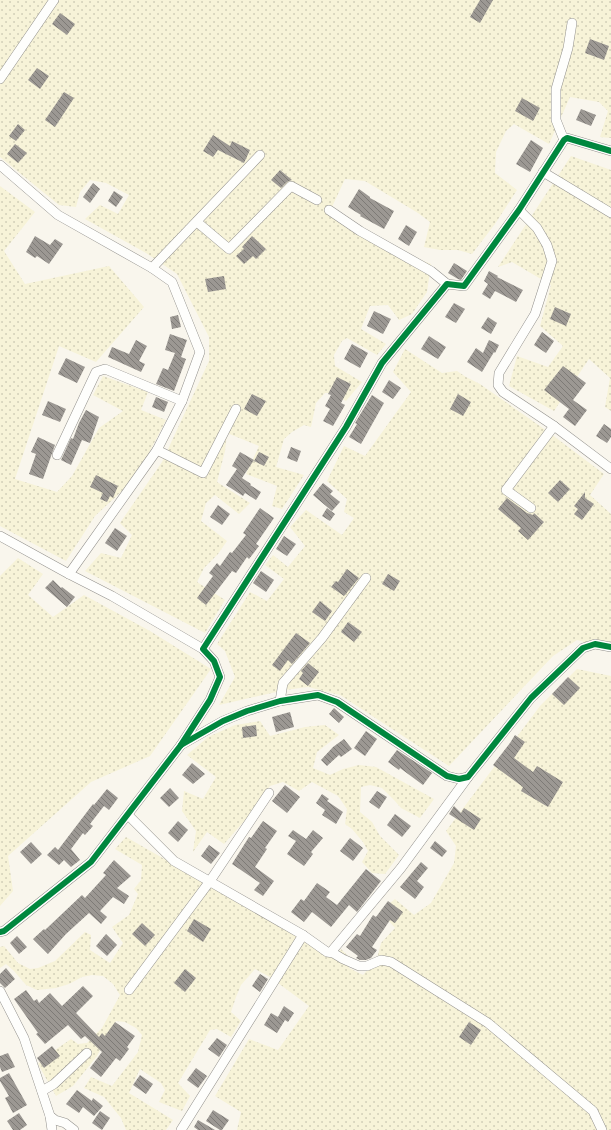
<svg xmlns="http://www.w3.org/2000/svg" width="611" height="1130" font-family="'Libre Baskerville',serif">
	<defs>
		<pattern id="farmland-dots" width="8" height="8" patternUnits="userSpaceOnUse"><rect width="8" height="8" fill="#f7f3d8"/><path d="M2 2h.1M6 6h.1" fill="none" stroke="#d2cfb8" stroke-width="1.8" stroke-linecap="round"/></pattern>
		<pattern id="building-back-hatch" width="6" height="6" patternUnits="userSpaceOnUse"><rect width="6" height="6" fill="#9c9893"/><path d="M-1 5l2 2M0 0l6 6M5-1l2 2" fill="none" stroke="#7d7a76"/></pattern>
	</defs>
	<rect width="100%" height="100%" fill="#f9f6ed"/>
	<g fill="url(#farmland-dots)">
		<path d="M0 0H611V138L600 137 608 111 599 102 570 97 549 144 514 124 506 131 496 152 495 173 517 190 495 224 472 254 458 250H440L424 247 430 222 418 213 365 181 345 179 332 207 341 220 418 259 431 264 427 292 412 314 399 320 388 305 370 306 361 329 386 344 377 355 347 338 342 341 334 355 335 366 362 382 346 401 331 393H325L316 403 311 427 304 425 292 432 284 439 276 467 304 475 282 509 272 506 277 486 246 474 259 446 227 433 225 451 217 482 250 503 239 514 215 495 206 503 201 521 227 541 218 554 204 568 197 582 225 600 205 633 85 571 101 553 121 558 132 535 120 523 162 462 209 361V337L177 274 146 253 85 219 100 205 118 214 129 195 106 183 90 180 80 192 76 207 59 205 0 157Z"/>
		<path d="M571 156 611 170V411L605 407 610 378 589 359 554 411 509 386 517 356 548 367 563 346 540 326 551 285 512 262 498 267Z"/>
		<path d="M0 186 35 212 4 251 25 284 109 266 144 307 96 362 59 346 15 479 57 492 72 476 99 428 123 411 93 395 103 376 148 392 141 410 166 420 136 478 95 516 66 561 0 526Z"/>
		<path d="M405 349 442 373 457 371 466 377 480 384 547 431 604 474 590 495 611 514V649L577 640 553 656 449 766 340 695 308 687 285 690 219 705 235 677 225 651 217 644 250 592 267 601 284 579 265 565 273 555 288 567 305 546 290 527 306 510 342 535 354 518 344 512 347 499 327 481 344 446 365 456 411 392 393 372Z"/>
		<path d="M18 558 43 574 28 595 53 617 84 595 150 631 211 669 150 756 91 782 8 856 13 891 0 906V576Z"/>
		<path d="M577 669 611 676V1130H237L241 1112 215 1096 249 1039 278 1050 309 1006 270 977 255 969 241 985 236 997 231 1012 241 1021 231 1037 217 1029 210 1030 178 1083 190 1096 182 1111 159 1102 165 1090 161 1083 140 1069 129 1093 173 1120 166 1130H126L121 1118 104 1097 84 1088 91 1077 112 1086 138 1052 142 1035 136 1028 125 1022 116 1021 97 1056 73 1086 56 1096 38 1064 45 1057 71 1039 78 1044 87 1043 102 1028 120 995 113 984 103 976 92 975 82 977 69 984 56 988 37 990 26 985 14 971 6 964 0 968V947L4 946 18 963 30 969 38 968 55 961 85 932 91 935 90 950 110 963 123 943 112 927 129 915 138 894 134 889 141 880 142 865 115 849 126 837 306 940 333 958 341 949 348 956 349 968 363 975 377 959 381 943 395 928 380 911 395 899 414 915 431 903 454 863 456 846 446 831 540 706Z"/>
		<path d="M260 721 270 736 305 727 325 725 339 735 317 752 313 768 330 775 343 769 359 765 376 767 434 799 420 818 401 808 394 800 382 788 370 785 361 787 360 812 372 822 380 836 399 855 385 874 372 873 362 862 368 851 363 842 352 829 345 824 347 809 338 796 312 782 299 791 283 782 270 786 254 810 224 844 207 832 193 852 196 831 182 811 184 791 203 799 216 777 187 755 208 737 235 725Z"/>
	</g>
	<g fill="url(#building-back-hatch)">
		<path d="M480 0H493L480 23 470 17Z"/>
		<path d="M60 13 75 24 67 35 52 24Z"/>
		<path d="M590 39 609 46 604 60 585 53Z"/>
		<path d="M37 68 49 76 40 89 28 80Z"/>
		<path d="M64 92 74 98 55 127 45 120Z"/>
		<path d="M522 98 540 108 533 121 515 111Z"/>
		<path d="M581 109 596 115 591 126 576 120Z"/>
		<path d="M18 124 25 130 16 141 9 136Z"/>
		<path d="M213 135 230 146 232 141 250 150 244 163 218 150 213 157 203 151Z"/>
		<path d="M531 140 543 148 530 172 516 164Z"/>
		<path d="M15 144 27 153 18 163 7 154Z"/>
		<path d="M280 170 292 180 287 182 281 188 271 180Z"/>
		<path d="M93 183 100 189 90 203 83 197Z"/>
		<path d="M359 189 370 197V198L394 211 384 229 360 216 361 215 348 207Z"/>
		<path d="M114 191 123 197 116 207 108 201Z"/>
		<path d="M406 225 417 232 409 246 398 239Z"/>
		<path d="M35 236 50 245 55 239 63 244 49 264 37 256 35 258 26 252Z"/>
		<path d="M252 236 266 249 256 259 253 256 244 264 236 256 244 249 242 247Z"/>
		<path d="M454 263 467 271 461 280 458 279 448 273Z"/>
		<path d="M489 271 498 276 497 277 523 290 516 302 495 291 490 299 482 294 488 284 484 281Z"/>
		<path d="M224 276 226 289 208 292 205 279Z"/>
		<path d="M454 303 465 309 456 323 445 317Z"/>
		<path d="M555 307 571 314 566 326 550 319Z"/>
		<path d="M374 311 391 319 383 334 367 326Z"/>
		<path d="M178 315 181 327 172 329 170 317Z"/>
		<path d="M488 317 497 323 491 334 481 328Z"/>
		<path d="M542 332 554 341 546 353 534 345Z"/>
		<path d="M170 334 187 340 181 357 186 359 174 391 156 384 163 368 168 370 175 353 165 350Z"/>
		<path d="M429 336 446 347 438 359 421 349Z"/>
		<path d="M136 340 147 346 139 361 145 364 141 372 108 357 112 347 129 354Z"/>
		<path d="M489 340 499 345 495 353 494 352 482 372 467 362 476 348 483 353Z"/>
		<path d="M352 344 368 353 360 368 344 359Z"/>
		<path d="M66 358 85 367 77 383 58 374Z"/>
		<path d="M563 366 586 383 573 400 587 410 575 426 563 417 569 409 544 390Z"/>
		<path d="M337 377 351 384 341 403 345 405 333 426 323 421 330 409 325 406 331 395 328 394Z"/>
		<path d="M389 380 401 388 393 399 382 392Z"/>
		<path d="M252 394 266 401 257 416 244 409Z"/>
		<path d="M458 394 471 402 463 416 450 409Z"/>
		<path d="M372 395 384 403 361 444 349 437 357 424 355 423Z"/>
		<path d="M156 397 168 402 164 412 152 407Z"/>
		<path d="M48 401 66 409 60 422 42 415Z"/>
		<path d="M86 410 99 417 90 443 82 440 71 465 61 460 71 438 73 439 79 423Z"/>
		<path d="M604 424 611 429V437L607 443 596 436Z"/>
		<path d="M38 437 55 445 43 479 29 474 36 454 31 452Z"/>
		<path d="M291 447 301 451 297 462 287 458Z"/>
		<path d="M240 452 254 460 242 478 251 484 250 485 261 492 256 500 245 493 243 496 226 485 237 469 232 466Z"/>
		<path d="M259 452 269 457 264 466 254 461Z"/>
		<path d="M96 475 118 486 113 498 110 496 107 502 100 499 103 493 90 487Z"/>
		<path d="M560 480 570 489 558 502 548 493Z"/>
		<path d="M323 483 333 491 330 494 340 502 332 511 313 495Z"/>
		<path d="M585 492V498L594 504 582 520 574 514 578 509 574 506Z"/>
		<path d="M507 498 527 513 533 515 534 513 544 522 528 540 518 531 521 528 498 509Z"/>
		<path d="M218 505 230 514 222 525 210 517Z"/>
		<path d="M260 508 274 518 256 544 259 546 249 559 247 557 236 573 232 571 206 605 197 598 213 576 209 573 217 563 220 566 230 552 232 553 246 535 243 533Z"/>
		<path d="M327 508 335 514 330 521 322 516Z"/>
		<path d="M115 528 127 536 117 551 105 543Z"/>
		<path d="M284 536 296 544 287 556 276 549Z"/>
		<path d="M347 569 359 578 344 596 331 587 336 581 338 582Z"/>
		<path d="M261 571 274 580 266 592 253 583Z"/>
		<path d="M388 574 400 581 394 591 382 584Z"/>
		<path d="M53 580 61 588 62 587 75 597 67 607 45 588Z"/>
		<path d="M320 601 332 611 325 621 312 612Z"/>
		<path d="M348 622 362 632 354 642 341 632Z"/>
		<path d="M296 633 310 643 292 664 288 660 280 671 272 665Z"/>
		<path d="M308 663 319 672 308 686 299 679 303 673 301 671Z"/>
		<path d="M568 677 580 688 564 705 552 694Z"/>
		<path d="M334 708 344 717 339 723 329 714Z"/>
		<path d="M290 712 294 727 276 732 272 717Z"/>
		<path d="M256 725 257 736 243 738 242 727Z"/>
		<path d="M366 731 377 739 365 756 354 748Z"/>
		<path d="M515 735 525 742 514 758 533 772 537 766 563 782 548 807 521 791 523 787 493 765 510 743Z"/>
		<path d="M344 739 352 749 341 757 339 755 327 766 321 760 333 747Z"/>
		<path d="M397 750 432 773 423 785 400 768 399 770 388 762Z"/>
		<path d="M192 763 205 774 193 784 182 775Z"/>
		<path d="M285 785 300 797 287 813 272 801Z"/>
		<path d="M170 788 179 798 169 807 160 798Z"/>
		<path d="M107 789 118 798 109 810 104 806 90 824 93 826 85 835 83 833 71 849 80 860 71 867 64 860 59 865 47 855 55 847 58 850 93 804 94 805Z"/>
		<path d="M377 791 387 797 379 809 369 802Z"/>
		<path d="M322 794 329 799 327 801 343 812 336 824 322 815 325 810 316 803Z"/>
		<path d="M454 806 461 813 464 808 481 819 474 830 449 814Z"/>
		<path d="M395 814 411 826 402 837 387 825Z"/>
		<path d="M178 821 188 830 178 842 168 833Z"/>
		<path d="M263 821 277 831 265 848 267 849 255 867 274 881 263 896 254 890 260 883 232 864 249 837 251 838Z"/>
		<path d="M293 830 306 839 313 830 323 838 311 852 313 854 304 866 287 854 296 841 288 836Z"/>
		<path d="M350 838 363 848 353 861 340 851Z"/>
		<path d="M435 841 447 851 442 857 430 848Z"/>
		<path d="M31 842 42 854 31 864 20 852Z"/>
		<path d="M209 845 220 853 211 864 201 856Z"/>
		<path d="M114 860 131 876 117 888 129 896 124 904 113 897 100 911 107 917 101 924 89 913 66 934 48 954 33 939 44 929 45 930 82 895 85 898 106 875 103 873Z"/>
		<path d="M421 862 428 868 417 881 424 887 415 899 400 887Z"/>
		<path d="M366 869 381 881 357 912 349 905 331 927 312 912 304 922 291 912 301 899 304 901 317 883 330 892 326 897 337 905Z"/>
		<path d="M388 901 403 912 395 923 390 920 372 947 377 950 371 958 366 960H360L356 958 358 956 346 947 357 934 360 936 373 915 376 917Z"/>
		<path d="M194 919 211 929 203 942 187 931Z"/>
		<path d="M142 923 155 935 145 946 132 934Z"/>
		<path d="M106 934 117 945 107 956 96 946Z"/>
		<path d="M17 936 27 947 19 954 10 943Z"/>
		<path d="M6 968 15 979 5 988 0 983V974Z"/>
		<path d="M185 969 196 978 185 992 174 983Z"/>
		<path d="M260 974 268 979 260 992 252 986Z"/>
		<path d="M83 986 93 996 76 1013 99 1037 102 1033 105 1036 115 1022 135 1036 127 1047 129 1049 120 1061 116 1058 101 1077 90 1068 102 1052 85 1036 81 1039 68 1025 45 1044 36 1034 38 1033 14 999 26 990 34 1001 37 999 39 1003 50 993 62 1006Z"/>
		<path d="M284 1006 294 1013 288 1022 285 1020 277 1033 264 1025 271 1013 278 1017Z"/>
		<path d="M469 1022 481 1030 471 1045 459 1037Z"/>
		<path d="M217 1038 227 1045 219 1057 208 1049Z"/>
		<path d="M52 1046 60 1056 44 1068 37 1058Z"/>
		<path d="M8 1053 15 1067 2 1072 0 1067V1056Z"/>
		<path d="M196 1068 207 1076 198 1088 187 1080Z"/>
		<path d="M9 1073 27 1105 13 1113 5 1098 9 1096 0 1081V1078Z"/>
		<path d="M140 1075 153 1084 146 1094 133 1085Z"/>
		<path d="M77 1090 92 1101 93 1098 103 1106 94 1116 83 1107 79 1113 66 1104Z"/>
		<path d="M213 1110 229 1120 222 1130H220L206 1121Z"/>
		<path d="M100 1111 110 1118 102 1130 92 1123Z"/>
		<path d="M19 1113 27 1125 20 1130H13L7 1121Z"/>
		<path d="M198 1120 215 1130H198L194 1127Z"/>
	</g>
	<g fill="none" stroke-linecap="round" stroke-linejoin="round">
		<defs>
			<g id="street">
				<path d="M0 79 54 0"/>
				<path d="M564 140 556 120V89L568 48 572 23"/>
				<path d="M0 165 58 215 152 268 172 282 200 352 182 401 157 450 69 574 112 596 203 649"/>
				<path d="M543 172 611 213"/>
				<path d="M329 210 360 231 431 271 447 284"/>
				<path d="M519 210 537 228 547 245 552 261 535 314 499 373 498 385 503 392 554 426 611 469"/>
				<path d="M197 222 229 249 291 186 317 200"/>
				<path d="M152 268 260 155"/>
				<path d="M157 450 203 473 236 409"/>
				<path d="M57 455 96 372 105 369 182 401"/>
				<path d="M531 508 506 490 554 426"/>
				<path d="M0 536 69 574"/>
				<path d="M280 701 283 683 322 638 366 578"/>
				<path d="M181 745 210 700 220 677 214 661 203 649 346 427 382 363 447 284 464 286 519 210 564 140 567 138 611 151"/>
				<path d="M128 815 174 861 303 935 327 952 333 953 343 959 359 966H367L381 960 391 962 488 1023 593 1111 602 1130"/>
				<path d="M0 932 4 931 91 862 181 745 223 721 247 711 280 701 318 695 337 702 447 776 459 779 468 777 531 698 583 648 595 644 611 647"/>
				<path d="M331 952 401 868 468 777"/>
				<path d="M129 990 210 881 269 793"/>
				<path d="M0 991 24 1038 50 1116 52 1130"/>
				<path d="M42 1091 54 1084 87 1053"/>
				<path d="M50 1116 55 1120 65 1123 74 1130"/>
				<path d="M181 1130 303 935"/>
			</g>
		</defs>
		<use href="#street" stroke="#92908c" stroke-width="10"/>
		<use href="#street" stroke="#fefefc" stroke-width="9"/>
		<defs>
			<g id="cycleway">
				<path d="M181 745 210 700 220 677 214 661 203 649 346 427 382 363 447 284 464 286 519 210 564 140 567 138 611 151"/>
				<path d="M0 932 4 931 91 862 181 745 223 721 247 711 280 701 318 695 337 702 447 776 459 779 468 777 531 698 583 648 595 644 611 647"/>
			</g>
		</defs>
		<use href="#cycleway" stroke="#fff" stroke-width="8"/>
		<use href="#cycleway" stroke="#00873e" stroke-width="6"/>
	</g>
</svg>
